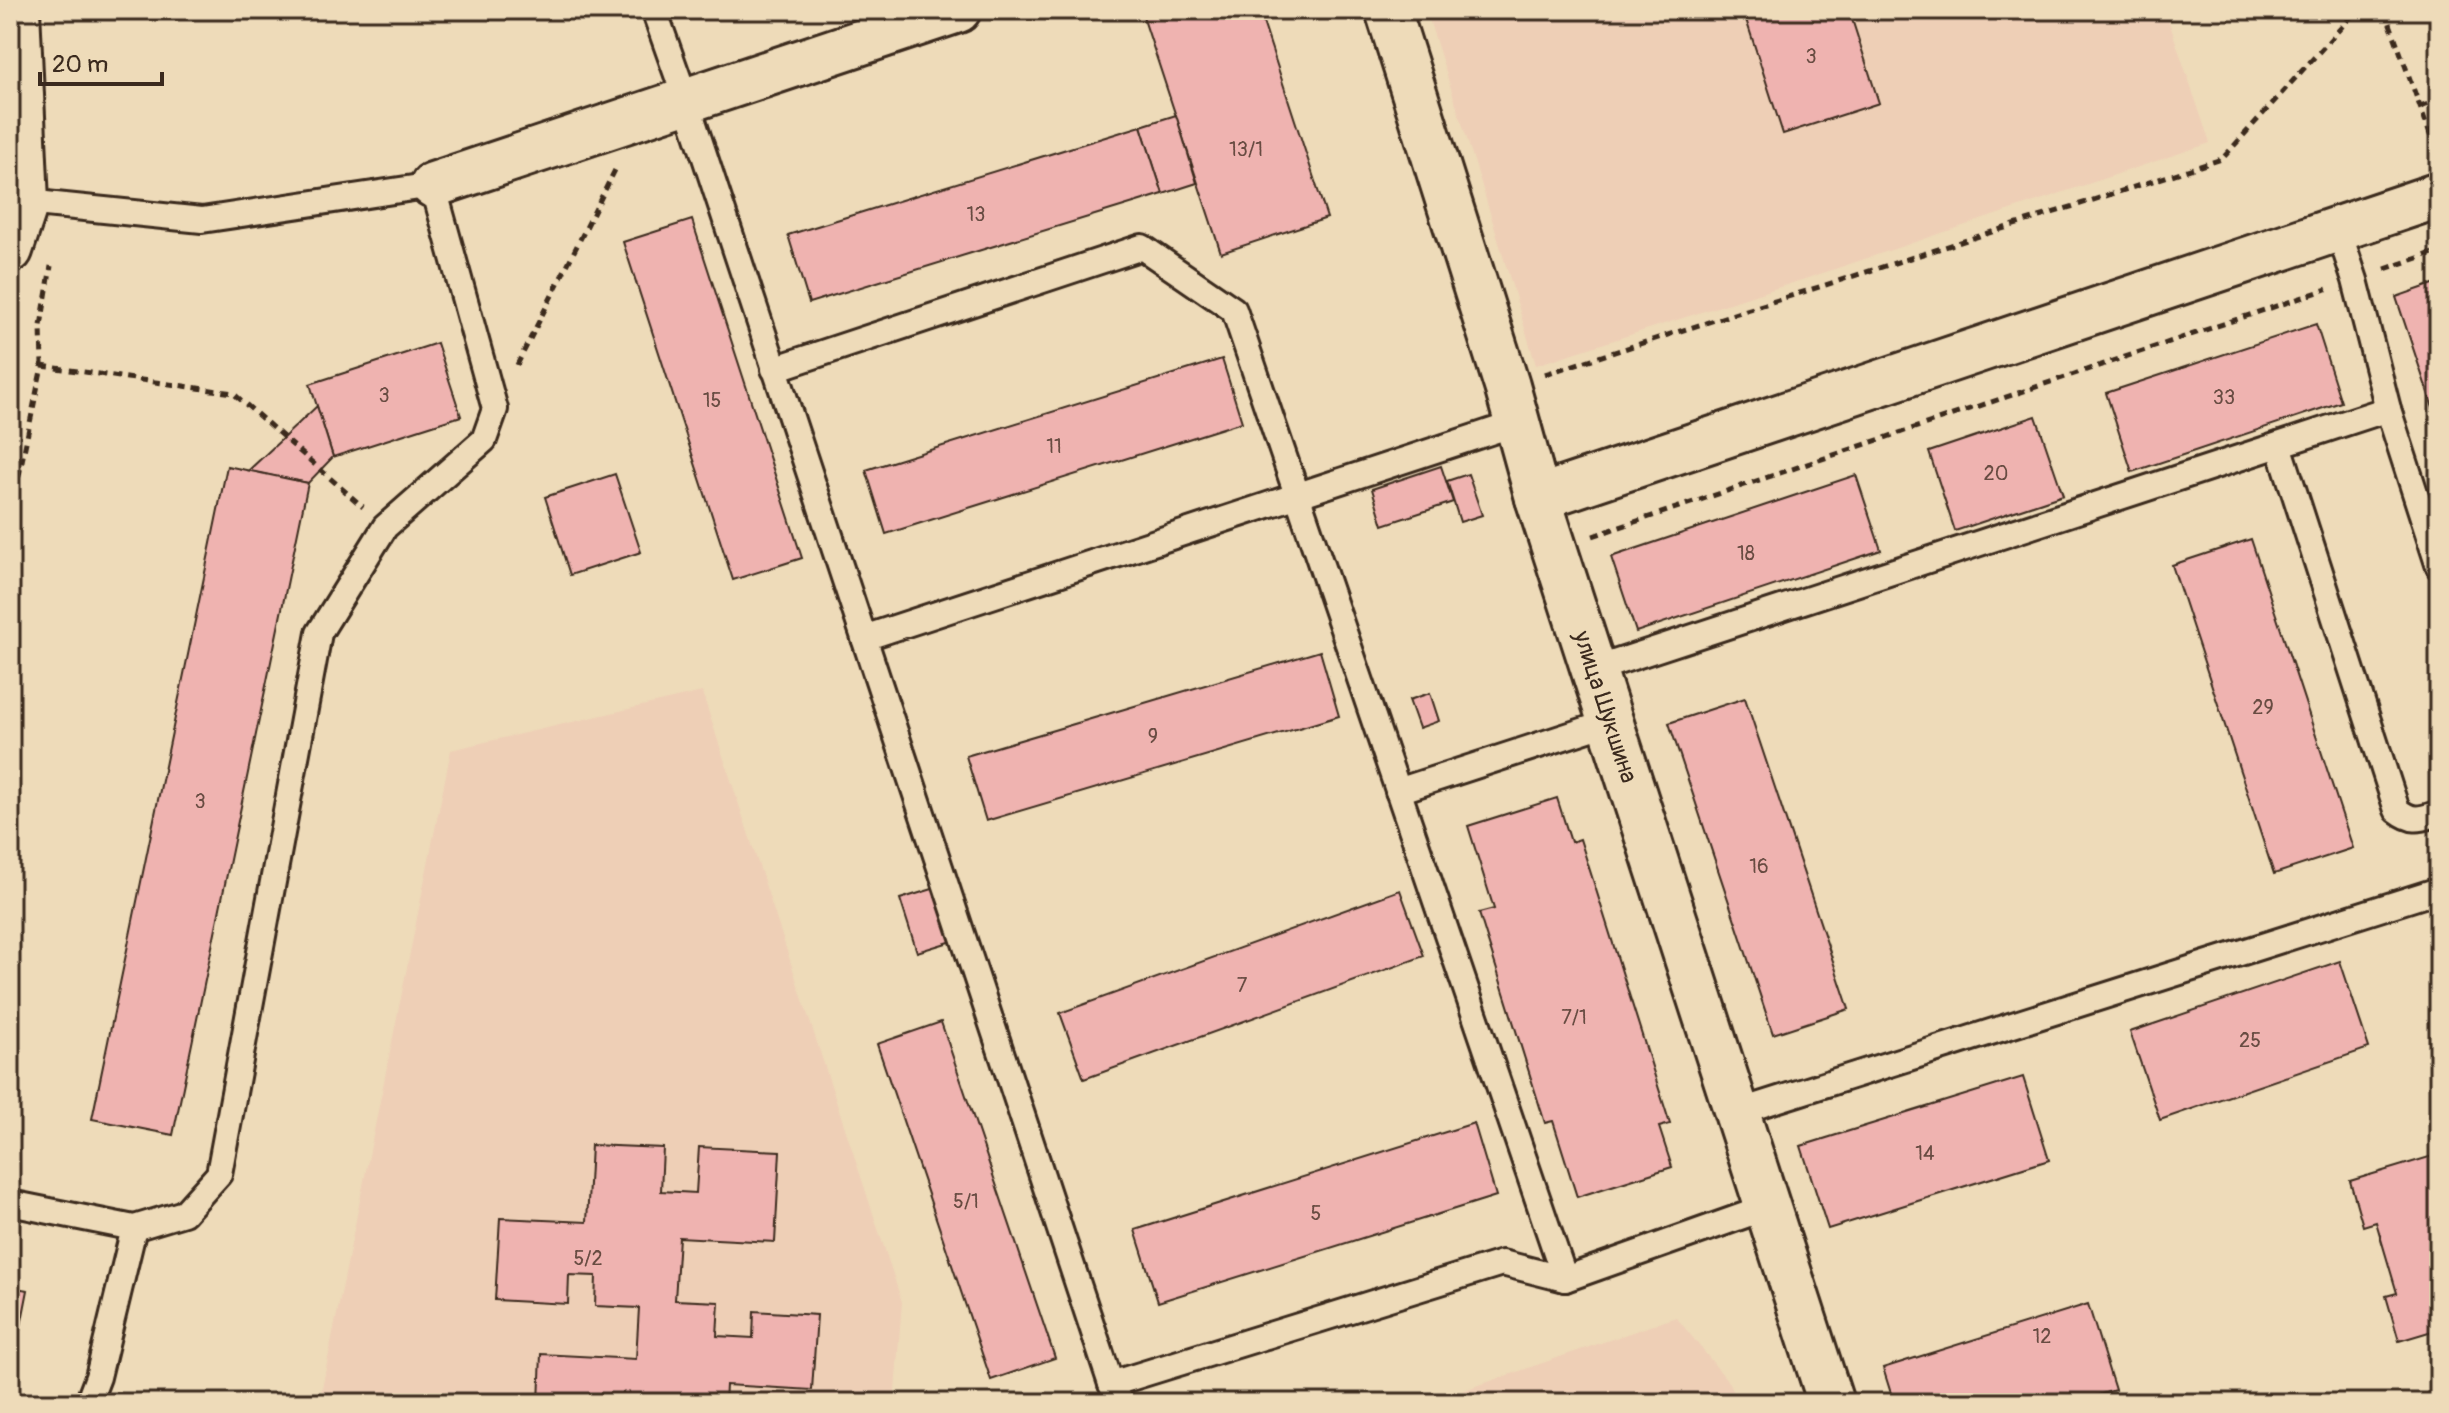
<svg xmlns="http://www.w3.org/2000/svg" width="2449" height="1413" font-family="Pangolin,sans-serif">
	<rect width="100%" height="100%" fill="#eedbb9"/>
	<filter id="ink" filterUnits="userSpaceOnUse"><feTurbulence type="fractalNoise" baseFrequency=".0125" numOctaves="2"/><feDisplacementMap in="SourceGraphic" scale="16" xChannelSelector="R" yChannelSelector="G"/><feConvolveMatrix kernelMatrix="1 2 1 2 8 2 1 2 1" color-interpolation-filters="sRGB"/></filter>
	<g filter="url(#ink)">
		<g fill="#eecfb6">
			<path d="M1426 10H2165L2210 143 1808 278 1536 365 1481 183Z"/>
			<path d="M702 692 902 1302 894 1403H319L451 750Z"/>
			<path d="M1676 1317 1731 1385 1737 1403H1427Z"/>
		</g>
		<g fill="#efb3b0" stroke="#3b2a1e" stroke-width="2">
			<path d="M1141 10H1259L1327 218 1221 253Z"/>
			<path d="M1743 10H1849L1879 103 1783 134Z"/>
			<path d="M1176 115 1197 183 1163 194 1141 126Z"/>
			<path d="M1141 126 1163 194 809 303 788 235Z"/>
			<path d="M692 220 802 558 733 580 623 242Z"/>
			<path d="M2439 282V426L2396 297Z"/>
			<path d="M2316 324 2341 402 2132 472 2106 393Z"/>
			<path d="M437 343 461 416 333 457 310 384Z"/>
			<path d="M1222 359 1242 422 886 534 866 470Z"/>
			<path d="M317 406 333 457 308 483 248 471Z"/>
			<path d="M2036 416 2063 495 1955 531 1929 452Z"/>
			<path d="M227 466 308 483 173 1135 92 1119Z"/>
			<path d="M1441 466 1453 502 1383 525 1372 489Z"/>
			<path d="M615 474 641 552 570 575 545 497Z"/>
			<path d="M1468 474 1482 515 1460 522 1447 481Z"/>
			<path d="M1856 475 1881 550 1636 632 1611 557Z"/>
			<path d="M2251 539 2353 848 2274 874 2172 565Z"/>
			<path d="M1320 651 1339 716 986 821 966 756Z"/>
			<path d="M1430 693 1439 721 1419 728 1409 700Z"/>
			<path d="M1745 698 1849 1009 1773 1034 1669 723Z"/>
			<path d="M1557 798 1571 842 1580 839 1670 1124 1659 1127 1672 1167 1577 1197 1553 1121 1545 1123 1479 913 1494 909 1468 826Z"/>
			<path d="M939 887 956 940 917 952 900 899Z"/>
			<path d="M1400 890 1424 956 1084 1079 1060 1013Z"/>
			<path d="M2340 961 2369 1048 2160 1120 2130 1032Z"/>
			<path d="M941 1022 1055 1358 991 1380 877 1044Z"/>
			<path d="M2023 1077 2049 1160 1828 1229 1801 1146Z"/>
			<path d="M1474 1123 1496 1196 1158 1302 1135 1230Z"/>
			<path d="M591 1145 663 1148 661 1191 696 1193 699 1147 780 1151 775 1242 679 1237 675 1300 719 1302 717 1336 753 1338 754 1311 817 1315 812 1390 726 1385 725 1403H539L541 1354 636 1359 639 1308 595 1306 596 1276 569 1275 568 1304 495 1300 500 1218 587 1222Z"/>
			<path d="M2439 1154V1329L2399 1341 2386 1296 2397 1293 2376 1222 2363 1226 2350 1181Z"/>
			<path d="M10 1287 28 1290 10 1382Z"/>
			<path d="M2088 1304 2115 1390 2072 1403H1894L1883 1368Z"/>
		</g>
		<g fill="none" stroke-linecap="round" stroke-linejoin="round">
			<defs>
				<g id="service">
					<path d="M654 10 686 100 1111 1384 1120 1403"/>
					<path d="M2338 229 2355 280 2388 409 2439 567"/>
					<path d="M774 369 1142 247 1234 310 1565 1279"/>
					<path d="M2279 445 2397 810C2414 823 2420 819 2439 813"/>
					<path d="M864 638 1517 423"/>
					<path d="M1593 670 2388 409"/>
					<path d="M1398 791 1610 722"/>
					<path d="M1738 1112 2439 890"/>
					<path d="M10 1203 134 1228 184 1213 219 1174 319 633 385 527 484 440 495 409 433 185 202 220 26 202"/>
					<path d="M1111 1384 1502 1263 1565 1279 1768 1207"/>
					<path d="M88 1403 98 1377 134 1228"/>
				</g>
				<g id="minor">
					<path id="s1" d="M1388 10 1507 386 1538 498 1831 1403"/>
					<path d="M433 185 958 10"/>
					<path d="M10 250 26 202 17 10"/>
					<path d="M1538 498 2439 195"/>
				</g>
			</defs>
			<use href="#service" stroke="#3b2a1e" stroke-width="30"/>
			<use href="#minor" stroke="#3b2a1e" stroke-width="50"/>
			<g stroke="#3b2a1e" stroke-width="5" stroke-dasharray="8 6" stroke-linecap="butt">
				<path d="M2385 10 2437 154"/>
				<path d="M2420 107 2439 100"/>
				<path d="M2385 269 2439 251"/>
				<path d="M517 365 615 170"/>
				<path d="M42 366 233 393 363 507"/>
				<path d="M1545 374 2222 159 2357 10"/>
				<path d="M10 518 42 366 41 326 51 266"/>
				<path d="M1593 536 2327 289"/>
			</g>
			<use href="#service" stroke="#eedbb9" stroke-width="24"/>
			<use href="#minor" stroke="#eedbb9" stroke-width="44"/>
		</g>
	</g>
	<g text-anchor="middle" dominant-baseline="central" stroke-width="7" stroke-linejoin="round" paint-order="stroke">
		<g font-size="20" fill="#684c42">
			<text x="1811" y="56">3</text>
			<text x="1246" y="149">13/1</text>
			<text x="976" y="214">13</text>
			<text x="384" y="395">3</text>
			<text x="2224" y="397">33</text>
			<text x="712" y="400">15</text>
			<text x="1054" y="446">11</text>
			<text x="1996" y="473">20</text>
			<text x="1746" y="553">18</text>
			<text x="2263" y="707">29</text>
			<text x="1153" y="736">9</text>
			<text x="200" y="801">3</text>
			<text x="1759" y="866">16</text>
			<text x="1242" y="985">7</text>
			<text x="1574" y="1017">7/1</text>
			<text x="2250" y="1040">25</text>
			<text x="1925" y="1153">14</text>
			<text x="966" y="1201">5/1</text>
			<text x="1316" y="1213">5</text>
			<text x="588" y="1258">5/2</text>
			<text x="2042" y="1336">12</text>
		</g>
		<g font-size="24" fill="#3b2a1e" stroke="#eedbb9">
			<text stroke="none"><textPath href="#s1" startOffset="730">улица Шукшина</textPath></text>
		</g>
	</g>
	<rect width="2449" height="1413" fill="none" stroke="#eedbb9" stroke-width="40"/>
	<rect x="20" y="20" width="2409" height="1373" fill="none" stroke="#3b2a1e" stroke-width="3" filter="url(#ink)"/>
	<path d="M40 72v12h122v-12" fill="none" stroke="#3b2a1e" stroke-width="4"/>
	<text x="52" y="72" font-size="24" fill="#3b2a1e" stroke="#eedbb9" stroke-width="6" paint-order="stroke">20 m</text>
</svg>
